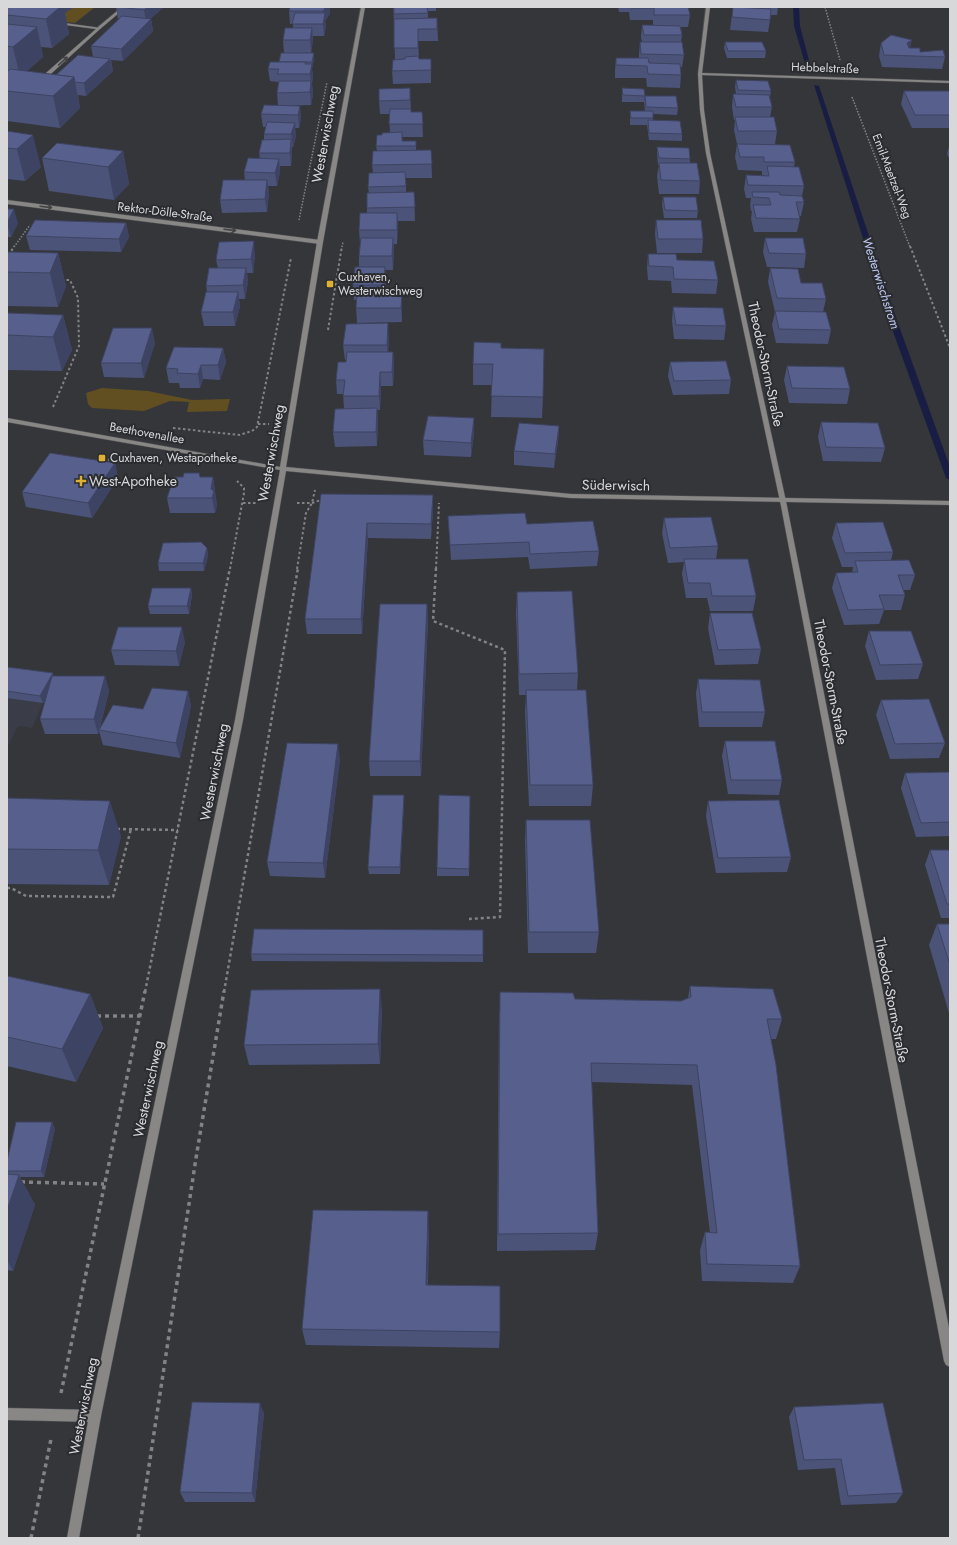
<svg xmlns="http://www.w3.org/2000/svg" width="957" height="1545" font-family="Jost,sans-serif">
	<rect width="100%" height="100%" fill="#35363a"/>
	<path fill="#3a3d47" d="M7 675 55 681 43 703 32 728 18 726 7 748Z"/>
	<g fill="#614f22">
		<path d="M7 7H95L75 23 7 15Z"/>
		<path d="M102 388 148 391 192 400 230 399 227 411 187 412 189 402 170 401 144 411 92 408 88 404 86 393Z"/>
	</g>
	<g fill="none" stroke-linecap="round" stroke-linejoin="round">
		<g fill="#191d43" fill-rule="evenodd">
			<path d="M793 7H799L800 26 811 68 806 67 794 26Z"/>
			<path d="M814 85 819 86 899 326 950 467V480L946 478 891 326Z"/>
		</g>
		<defs>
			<path id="service" d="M122 7H126L100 29H98V27Z"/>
			<g id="minor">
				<path d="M706 7H710L702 73 950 81V83L702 75 704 110 710 153 787 506 950 1333V1367L946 1365 944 1361 781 506 706 153 700 110 698 74Z"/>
				<path d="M57 22 101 28 42 82H38V80L96 29 58 24H57Z"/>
				<path d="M7 200 320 240 323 242 320 244 7 204Z"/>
				<path d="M7 1408 95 1410 99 1412 101 1416 99 1420 95 1422 7 1420Z"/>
			</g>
			<path id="tertiary" d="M361 7H365L323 242 286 467 571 494 950 501V505L571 498 286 471 243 720 101 1416 79 1538H67L89 1416 235 720 280 470 7 422V418L280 467 317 242Z"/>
		</defs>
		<use href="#service" stroke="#525357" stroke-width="1"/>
		<use href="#minor" stroke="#525357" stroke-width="1"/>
		<use href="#tertiary" stroke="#525357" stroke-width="1"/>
		<g stroke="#838387" stroke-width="1.5" stroke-dasharray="1.5 1.5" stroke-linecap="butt">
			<path d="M825 7 840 60"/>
			<path d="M852 97 910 247"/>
			<path d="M299 220 327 82"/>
			<path d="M14 247 30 225"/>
			<path d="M342 247 343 242"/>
		</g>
		<g stroke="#838387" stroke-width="2" stroke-dasharray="2.5 2.5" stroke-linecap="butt">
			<path d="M910 246 950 348"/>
			<path d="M7 260 14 246"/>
			<path d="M328 330 342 246"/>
			<path d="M53 407 79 346 78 298 70 280H63"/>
			<path d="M258 424H269"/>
			<path d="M173 428 239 435 252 431 257 427 291 258"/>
			<path d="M98 458 119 461"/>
			<path d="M243 503H256"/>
			<path d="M297 503H312L324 499"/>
			<path d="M230 569 244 493V488L237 481"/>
			<path d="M297 569 306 513 312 503 315 490"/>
			<path d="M436 569 439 503"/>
		</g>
		<g stroke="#838387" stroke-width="2.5" stroke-dasharray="3 3" stroke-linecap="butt">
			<path d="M436 568 433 621 505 650 500 917 469 919"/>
			<path d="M117 829 178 830"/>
			<path d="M7 888H11L26 896 113 897 131 829"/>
			<path d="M145 992 230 568"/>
			<path d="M224 992 298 568"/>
		</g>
		<g stroke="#838387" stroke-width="3.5" stroke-dasharray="4 4" stroke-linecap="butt">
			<path d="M97 1016H140"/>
			<path d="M21 1182 104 1184"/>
			<path d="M61 1393 145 991"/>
			<path d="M31 1538 51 1439"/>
			<path d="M138 1538 196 1158 224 991"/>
		</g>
		<use href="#service" fill="#888785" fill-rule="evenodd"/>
		<use href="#minor" fill="#888785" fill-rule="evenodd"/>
		<use href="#tertiary" fill="#888785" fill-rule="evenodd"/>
	</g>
	<g fill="#4b5378">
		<path d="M7 7H74L65 13 69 34 52 48 41 47 43 57 27 71 56 75 93 57 91 46 119 19H118L116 7H164L150 19H151L153 31 123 61 111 60 113 71 86 96 78 95 80 108 60 128 7 121Z"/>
		<path d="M330 7V14L325 21 326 26 324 36H313V40L311 53H284L283 40 293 28V24H290L289 11Z"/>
		<path d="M393 7H436V11H428V18H437L438 41H418L419 59H431V83L393 84 392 71 395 60 394 21Z"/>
		<path d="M618 7H688L690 15 688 27H681L682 35 681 42 684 55 682 67H680L681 75 680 88 647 87 646 78H615V70L616 58H639V54L640 42H642L641 37 642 25H653V20H630L629 12H619Z"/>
		<path d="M733 7H778L777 15H771L768 32 730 30Z"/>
		<path d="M725 42 766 51 765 58H727L724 48Z"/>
		<path d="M881 43 910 48 920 52 945 57 942 69 882 67 879 56Z"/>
		<path d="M314 59 312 69 313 77 312 84 313 94 311 105 282 106H300L301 119 299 128H295L296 136 293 147H292V153L291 166H280V172L277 186H268L269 193 267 212 222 213 220 200 245 180 244 172 260 159 259 153 264 140V134L266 127H263L261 114 278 105 277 93 278 86V82L270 81 268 69 279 62Z"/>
		<path d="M736 80 771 91 770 97H769L772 107 770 117 777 131 775 144 795 162 794 167 804 186 802 196 804 202 801 216H799L800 219 797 232H754L751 219 752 211H751L750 205 751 198H746L744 189 746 175 765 176V175H762V171L738 170 735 157 737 144 734 130 735 120H734L732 107 733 94H736L735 87Z"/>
		<path d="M410 88 411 112H422L423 137H402L403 141H416V151L431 150 432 178H406V193L414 192 415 221H398L397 244H394V252L393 270H385L386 281 385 292 402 293V322L357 323 356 308V300H354L353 285 359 267V256L360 244 359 230 367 213V208L369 193 368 187 373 173 372 165 377 151 376 146 382 135 390 133 389 114H380L379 101Z"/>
		<path d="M622 88 645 96 644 102H622Z"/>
		<path d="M904 91 950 94V128H912L901 104Z"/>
		<path d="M645 96 678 108 677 115 653 114V121L682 134V141L649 140 647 125H630V111H645L644 102Z"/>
		<path d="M7 131 41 167 25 181 7 179Z"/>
		<path d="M950 143V160L947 154Z"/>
		<path d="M657 147 690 159V163L700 181 699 194H659L657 176 659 165H658L657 154Z"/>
		<path d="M123 151 129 184 114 200 49 191 42 158Z"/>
		<path d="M663 197 698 211 697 218H664L662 204Z"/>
		<path d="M7 209 18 223 11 237H7Z"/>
		<path d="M656 220 703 239 702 253H657L655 234Z"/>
		<path d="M126 223 129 237 121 252 30 250 26 236Z"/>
		<path d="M765 238 806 254 804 268 767 267 763 252Z"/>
		<path d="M7 252 58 253 66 286 58 307 7 306Z"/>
		<path d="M648 254 677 260 718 280 716 294 672 293 671 281 648 280 647 268Z"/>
		<path d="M255 255 253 273H247L248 282 245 299H239L240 306 235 326H204L201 312 207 292 206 286 218 268 216 260Z"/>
		<path d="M770 268 801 283 826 299 823 312 831 330 828 344 776 343 772 325 775 312 768 282Z"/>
		<path d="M673 307 726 326 724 340 674 339 672 321Z"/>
		<path d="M7 313 63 315 72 350 62 371 7 370Z"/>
		<path d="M389 338 388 352H393L394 366 393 386H381L380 410H377L378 423 377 446 335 447 333 432 344 408 343 394H337L336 380 346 362V360H345L343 345Z"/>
		<path d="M155 343 144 378 104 377 101 363Z"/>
		<path d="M223 348 226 362 220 380 203 379 200 388H180L179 383H169L166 368Z"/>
		<path d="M501 348 543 397 542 418 491 417 492 385H473V364Z"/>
		<path d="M670 362 731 380 729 394 673 395 668 376Z"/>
		<path d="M787 366 850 389 847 404 789 403 784 380Z"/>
		<path d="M474 418V433L471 457 424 455 423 440Z"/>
		<path d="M821 422 885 448 881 462 823 461 818 437Z"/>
		<path d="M559 426 558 441 554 468 514 465V451Z"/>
		<path d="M115 463 118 478 92 518 26 507 22 492Z"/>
		<path d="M183 477H213L217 506 215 513H170L167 498Z"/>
		<path d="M321 494 433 495V510L431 539 368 538 362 634H307L305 619Z"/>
		<path d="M448 516 527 524 599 551 597 566 530 569 528 557 451 560 449 531Z"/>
		<path d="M664 518 718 546 716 559 756 596 753 611H710L707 598H686L682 574 684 562 668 563 662 533Z"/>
		<path d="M836 523 893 552 891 560 915 575 910 590H903L905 595 901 610H884L879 624 844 625 832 588 836 573H852L853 567H842L832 538Z"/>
		<path d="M207 548 208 556 204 571H159L158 563Z"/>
		<path d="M191 588 192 595 189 614H150L148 606Z"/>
		<path d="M517 592 578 673 577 690 593 785 591 806H529L525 712 526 695H519L516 613Z"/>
		<path d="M427 604 428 619 421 776H370L369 761Z"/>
		<path d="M710 613 761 649 758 664 715 665 708 628Z"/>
		<path d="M869 631 923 664 918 679 876 680 865 646Z"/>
		<path d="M185 642 179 666 115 665 111 650Z"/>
		<path d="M7 667 53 673V676H105L109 691 100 728 143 709 188 691 191 706 180 758 103 745 99 731 98 734H45L40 719 47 696 43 703 7 698Z"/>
		<path d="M698 679 765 712 762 727H699L696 694Z"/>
		<path d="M881 700 945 743 939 758 890 759 876 715Z"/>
		<path d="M725 741 782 780 779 795 728 794 722 756Z"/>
		<path d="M340 759 325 878 270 876 267 862Z"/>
		<path d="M950 772V836L916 837 901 788 905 773Z"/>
		<path d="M404 795V803L400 874H369L368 867Z"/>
		<path d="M470 796 469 876H437V868Z"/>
		<path d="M7 798 121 836 109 885 7 884Z"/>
		<path d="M708 801 791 857 787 872 716 873 706 816Z"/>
		<path d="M526 820 599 932 596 953H528L525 841Z"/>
		<path d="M930 850H950V918H941L925 865Z"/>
		<path d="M937 924H950V1013H949L929 945Z"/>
		<path d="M483 930V962L252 961 251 954Z"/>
		<path d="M7 976 90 994 103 1028 76 1082 7 1066Z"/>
		<path d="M690 986 782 1019 776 1039H771L800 1266 793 1283 702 1281 700 1250 705 1232 710 1233 692 1085 591 1082 598 1233 595 1250 497 1251 499 1012 575 999 681 1001 688 998Z"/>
		<path d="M382 1009 380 1064 249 1065 244 1045Z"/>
		<path d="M52 1122 55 1129 44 1177H20L35 1205 13 1271 7 1270V1161Z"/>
		<path d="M429 1229 428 1285 500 1332 499 1348 306 1345 302 1329Z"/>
		<path d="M794 1407 903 1493 896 1503 841 1505 835 1468 798 1470 789 1417Z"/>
		<path d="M264 1413 255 1502H185L180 1492Z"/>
	</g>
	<g fill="#3d4362">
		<path d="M60 7H74L65 13 69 34 52 48 46 19Z"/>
		<path d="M148 7H164L146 22 144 10Z"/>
		<path d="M326 7H330V14L325 21 326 26 324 36 323 24 324 18 323 11Z"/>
		<path d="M151 19 153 31 123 61 121 49Z"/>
		<path d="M37 27 43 57 20 77 13 47Z"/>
		<path d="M312 28 313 40 311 53 310 40Z"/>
		<path d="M912 40 909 53 907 43Z"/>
		<path d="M314 53V59L312 69 313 77 312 84 313 94 311 105 310 92 311 84 310 74Z"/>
		<path d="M110 59 113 71 86 96 84 83Z"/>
		<path d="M74 77 80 108 60 128 53 96Z"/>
		<path d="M300 106 301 119 299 128 298 115Z"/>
		<path d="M295 123 296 136 293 147 291 134Z"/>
		<path d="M33 135 41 167 25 181 17 149Z"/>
		<path d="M291 139 292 153 291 166 290 153Z"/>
		<path d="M123 151 129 184 114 200 108 167Z"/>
		<path d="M279 159 280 172 277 186 275 173Z"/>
		<path d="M267 180 269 193 267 212 265 199Z"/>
		<path d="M14 209 18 223 11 237 7 223Z"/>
		<path d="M397 213 398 227 397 244Z"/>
		<path d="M126 223 129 237 121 252 119 239Z"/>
		<path d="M393 238 394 252 393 270 392 256Z"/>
		<path d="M254 241 255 255 253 273 251 259Z"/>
		<path d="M58 253 66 286 58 307 50 273Z"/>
		<path d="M385 267 386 281 385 299 384 285Z"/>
		<path d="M246 268 248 282 245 299 243 285Z"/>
		<path d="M238 292 240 306 235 326 233 312Z"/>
		<path d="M402 293V322L401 308Z"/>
		<path d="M63 315 72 350 62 371 53 337Z"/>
		<path d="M388 323 389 338 388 360 387 345Z"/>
		<path d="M152 328 155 343 144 378 141 363Z"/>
		<path d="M223 348 226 362 220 380 218 365Z"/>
		<path d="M393 352 394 366 393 386 392 372Z"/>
		<path d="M201 365 203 379 200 388 198 374Z"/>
		<path d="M380 372 381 386 380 410 379 396Z"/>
		<path d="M377 408 378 423 377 446 376 432Z"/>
		<path d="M474 418V433L471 457V443Z"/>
		<path d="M559 426 558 441 554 468 555 454Z"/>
		<path d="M115 463 118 478 92 518 88 503Z"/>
		<path d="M213 477 217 506 215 513 212 498 211 489Z"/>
		<path d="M433 495V510L431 539V524Z"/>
		<path d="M367 523 368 538 362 634 361 619Z"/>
		<path d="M207 548 208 556 204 571 203 563Z"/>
		<path d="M191 588 192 595 189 614 187 606Z"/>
		<path d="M427 604 428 619 421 776 420 761Z"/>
		<path d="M182 627 185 642 179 666 176 651Z"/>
		<path d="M53 673 55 681 43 703 40 696Z"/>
		<path d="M105 676 109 691 98 734 94 719Z"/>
		<path d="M188 691 191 706 180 758 176 743Z"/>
		<path d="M338 744 340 759 325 878 323 863Z"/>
		<path d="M404 795V803L400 874V867Z"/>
		<path d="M110 801 121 836 109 885 98 850Z"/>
		<path d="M380 989 382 1009 380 1064 378 1044Z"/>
		<path d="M90 994 103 1028 76 1082 62 1049Z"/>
		<path d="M52 1122 55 1129 44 1177 41 1171Z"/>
		<path d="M19 1175 35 1205 13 1271 7 1260V1210Z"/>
		<path d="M428 1211 429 1229 427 1302 426 1285Z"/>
		<path d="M260 1403 264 1413 255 1502 252 1493Z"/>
	</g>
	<g fill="#57608c" stroke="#3d4362">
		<path d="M7 7H60L46 19 7 15Z"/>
		<path d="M118 7H148L144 10Z"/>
		<path d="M290 7H326L323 11H289Z"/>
		<path d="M394 7H427L428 13 394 14Z"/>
		<path d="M630 7H688L690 15H654V8H630Z"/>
		<path d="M733 7 771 9 770 20 732 17Z"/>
		<path d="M295 13H325L323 24H292Z"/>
		<path d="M122 16 151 19 121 49 91 46Z"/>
		<path d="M437 18V29H418V48H394V19Z"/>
		<path d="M7 24 37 27 13 47 7 46Z"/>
		<path d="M642 25 680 26 682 35H644Z"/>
		<path d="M285 28H312L310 40H283Z"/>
		<path d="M891 35 912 40 907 43 909 48H920V52L943 50 945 57 884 55 881 43Z"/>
		<path d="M640 42H682L684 55 641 54Z"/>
		<path d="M725 42H762L766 51H728Z"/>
		<path d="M281 53H314L312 62H279Z"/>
		<path d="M78 55 110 59 84 83 75 82 74 77 56 75Z"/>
		<path d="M418 56 419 59H431V70L392 71 393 60 405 59V57Z"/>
		<path d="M616 58H648L649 63 680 64 681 75 648 74 647 66 616 65Z"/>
		<path d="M270 62H306L305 64H312L310 74H277L279 69H268Z"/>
		<path d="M10 69 74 77 53 96 7 91V72Z"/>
		<path d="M736 80 768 81 771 91 738 90Z"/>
		<path d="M279 81H311L310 92 277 93Z"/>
		<path d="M410 88V100L379 101V89Z"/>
		<path d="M622 88 644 89 645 96 623 95Z"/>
		<path d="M904 91H949L950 94V115H915Z"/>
		<path d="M733 94 769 95 772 107H736Z"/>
		<path d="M645 96H676L678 108 646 107Z"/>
		<path d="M264 105 300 106 298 115 261 114Z"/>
		<path d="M390 109H411V112H422L423 124H389Z"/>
		<path d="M630 111H653V118H631Z"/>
		<path d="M735 117H774L777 131H738Z"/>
		<path d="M648 120 680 121 682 134 649 133Z"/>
		<path d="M267 122 295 123 291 134H264Z"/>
		<path d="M7 131 33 135 17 149 7 148Z"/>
		<path d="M402 132V141H416V146H376L377 135H382V133Z"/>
		<path d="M291 139 290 153H259L262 140Z"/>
		<path d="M57 143 123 151 108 167 42 158Z"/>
		<path d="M737 144 790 145 795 162H764V157H740Z"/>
		<path d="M657 147 689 148 690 159 659 158Z"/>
		<path d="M431 150 432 164 372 165 373 151Z"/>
		<path d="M248 158 279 159 275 173 244 172Z"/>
		<path d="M659 163H697L700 181 661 180Z"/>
		<path d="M767 166 799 167 804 186 748 185 746 175 769 176Z"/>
		<path d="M405 172 406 186 368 187 369 173Z"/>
		<path d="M223 180H267L265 199 220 200Z"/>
		<path d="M414 192 415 207 367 208V193Z"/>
		<path d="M752 192H779L780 195 802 196 804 202H796L800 219 756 218 753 205H771L769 198 753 197Z"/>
		<path d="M663 197H696L698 211 665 210Z"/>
		<path d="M7 209H14L7 223Z"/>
		<path d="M360 213H397V230H359Z"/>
		<path d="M35 220 126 223 119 239 26 236Z"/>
		<path d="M656 220H701L703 239H658Z"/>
		<path d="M361 238H393L392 256H359Z"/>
		<path d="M765 238H803L806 254 769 253Z"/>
		<path d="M254 241 251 259 216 260 219 242Z"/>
		<path d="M7 252 58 253 50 273 7 272Z"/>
		<path d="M648 254H676L677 260 714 261 718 280 674 279 673 267 649 266Z"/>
		<path d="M355 267H385L384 285H353Z"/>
		<path d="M209 268H246L243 285 206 286Z"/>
		<path d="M770 268 798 269 801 283H822L826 299 777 298Z"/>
		<path d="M206 292H238L233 312H201Z"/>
		<rect x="360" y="292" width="32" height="1"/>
		<path d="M357 293H402L401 308H356Z"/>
		<path d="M673 307 723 308 726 326 676 325Z"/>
		<path d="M775 311 826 312 831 330 779 329Z"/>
		<path d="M7 313 63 315 53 337 7 335Z"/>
		<path d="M388 323 387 345H343L346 324Z"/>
		<path d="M113 328H152L141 363H101Z"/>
		<path d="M474 342 501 343V348L544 349 543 397 491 396 493 364H473Z"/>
		<path d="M174 347 223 348 218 365H201L198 374 177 373 178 369 166 368Z"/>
		<path d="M347 352H393L392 372H380L379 396H343L345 380H336L338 362H346Z"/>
		<path d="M726 361 731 380 674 381 670 362Z"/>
		<path d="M787 366 844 367 850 389 792 388Z"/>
		<path d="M377 408 376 432H333L335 409Z"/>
		<path d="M428 416 474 418 471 443 423 440Z"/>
		<path d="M821 422 878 423 885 448 826 447Z"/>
		<path d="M519 423 559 426 555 454 514 451Z"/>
		<path d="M50 453 115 463 88 503 22 492Z"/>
		<path d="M184 473H199L200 477H213L211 489 214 491 212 498H167L174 477H183Z"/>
		<path d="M321 494 433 495 431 524 367 523 361 619H305Z"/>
		<path d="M525 513 527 524 593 521 599 551 530 554 529 542 450 545 448 516Z"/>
		<path d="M711 517 718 546 670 548 664 518Z"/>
		<path d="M883 522 893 552 845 553 836 523Z"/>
		<path d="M201 542 207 548 203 563H158L163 543Z"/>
		<path d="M684 559H748L756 596H712L710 583H688Z"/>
		<path d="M909 560 915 575H898L905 595H879L884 609 848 610 836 573 858 572 855 561Z"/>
		<path d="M152 588H191L187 606H148Z"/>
		<path d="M572 591 578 673 519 674 517 592Z"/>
		<path d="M380 604H427L420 761H369Z"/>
		<path d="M710 613H752L761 649 718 650Z"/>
		<path d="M118 627H182L176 651 111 650Z"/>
		<path d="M869 631H911L923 664 880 665Z"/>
		<path d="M7 667 53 673 40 696 7 691Z"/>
		<path d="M52 676H105L94 719H40Z"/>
		<path d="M698 679 760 680 765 712H702Z"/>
		<path d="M152 688 188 691 176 743 99 730 113 705 143 709Z"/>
		<path d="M526 690H586L593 785H530Z"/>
		<path d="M929 699 945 743 895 744 881 700Z"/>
		<path d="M725 741H775L782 780H731Z"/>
		<path d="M287 743 338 744 323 863 267 862Z"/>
		<path d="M950 772V822L921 823 905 773Z"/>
		<path d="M373 795H404L400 867H368Z"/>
		<path d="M439 795 470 796 469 869 437 868Z"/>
		<path d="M7 798 110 801 98 850 7 849Z"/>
		<path d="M779 800 791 857 718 858 708 801Z"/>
		<path d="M526 820H590L599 932H529Z"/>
		<path d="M930 850H950V904H947Z"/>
		<path d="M937 924H950V965Z"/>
		<path d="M254 929 483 930V955L251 954Z"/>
		<path d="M7 976 90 994 62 1049 7 1037Z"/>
		<path d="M690 986 773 989 782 1019H767L776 1065 800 1266 707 1264 705 1232 717 1233 697 1065 591 1063 598 1233 498 1234 500 992 573 993 575 999 681 1001 691 997Z"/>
		<path d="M380 989 378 1044 244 1045 251 990Z"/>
		<path d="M16 1122H52L41 1171H7V1161Z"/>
		<path d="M7 1174 19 1175 7 1210Z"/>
		<path d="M313 1210 428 1211 426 1285 500 1286V1332L302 1329Z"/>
		<path d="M192 1402 260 1403 252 1493 180 1492Z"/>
		<path d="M883 1403 903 1493 848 1496 841 1459 804 1460 794 1407Z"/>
	</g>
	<defs><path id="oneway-shaft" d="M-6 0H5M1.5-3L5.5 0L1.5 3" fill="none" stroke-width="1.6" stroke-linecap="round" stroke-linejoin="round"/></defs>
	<g stroke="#424345">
		<use href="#oneway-shaft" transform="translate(63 61) rotate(-42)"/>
		<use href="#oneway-shaft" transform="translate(46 207) rotate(7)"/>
		<use href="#oneway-shaft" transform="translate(230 230) rotate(7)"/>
	</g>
	<g fill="#deb133" stroke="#2b2c30" stroke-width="1.5">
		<rect x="326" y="280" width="8" height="8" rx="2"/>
		<rect x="98" y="454" width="8" height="8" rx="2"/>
		<path d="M79 475h4v4h4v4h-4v4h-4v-4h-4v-4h4z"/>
	</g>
	<g text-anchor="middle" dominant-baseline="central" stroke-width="4" stroke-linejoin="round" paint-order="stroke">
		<g font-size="12" fill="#d8d8db" stroke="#2b2c30">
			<text transform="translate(825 68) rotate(2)">Hebbelstraße</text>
			<text transform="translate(892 176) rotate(69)">Emil-Maetzel-Weg</text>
			<text transform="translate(165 212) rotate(7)">Rektor-Dölle-Straße</text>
			<text transform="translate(147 433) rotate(10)">Beethovenallee</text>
		</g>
		<g font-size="12" fill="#d8d8db" stroke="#2b2c30" text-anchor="start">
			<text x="338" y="277">Cuxhaven,<tspan x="338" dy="14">Westerwischweg</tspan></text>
			<text x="110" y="458">Cuxhaven, Westapotheke</text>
		</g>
		<g font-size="13" font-style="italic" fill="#bfc9f3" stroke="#2b2c30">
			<text transform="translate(881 283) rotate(72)">Westerwischstrom</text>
		</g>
		<g font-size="14" fill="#d8d8db" stroke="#2b2c30">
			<text transform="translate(325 134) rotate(-80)">Westerwischweg</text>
			<text transform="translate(766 364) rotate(78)">Theodor-Storm-Straße</text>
			<text transform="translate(271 453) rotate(-80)">Westerwischweg</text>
			<text transform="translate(616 485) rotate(1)">Süderwisch</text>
			<text transform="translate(831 682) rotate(79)">Theodor-Storm-Straße</text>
			<text transform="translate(214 772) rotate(-79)">Westerwischweg</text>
			<text transform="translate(892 1000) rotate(79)">Theodor-Storm-Straße</text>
			<text transform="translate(148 1089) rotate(-78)">Westerwischweg</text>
			<text transform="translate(83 1406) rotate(-79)">Westerwischweg</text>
		</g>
		<g font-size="14" fill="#d8d8db" stroke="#2b2c30" text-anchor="start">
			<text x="89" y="481">West-Apotheke</text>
		</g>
	</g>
	<rect width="957" height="1545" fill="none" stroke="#d8d8db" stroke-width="16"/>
</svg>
